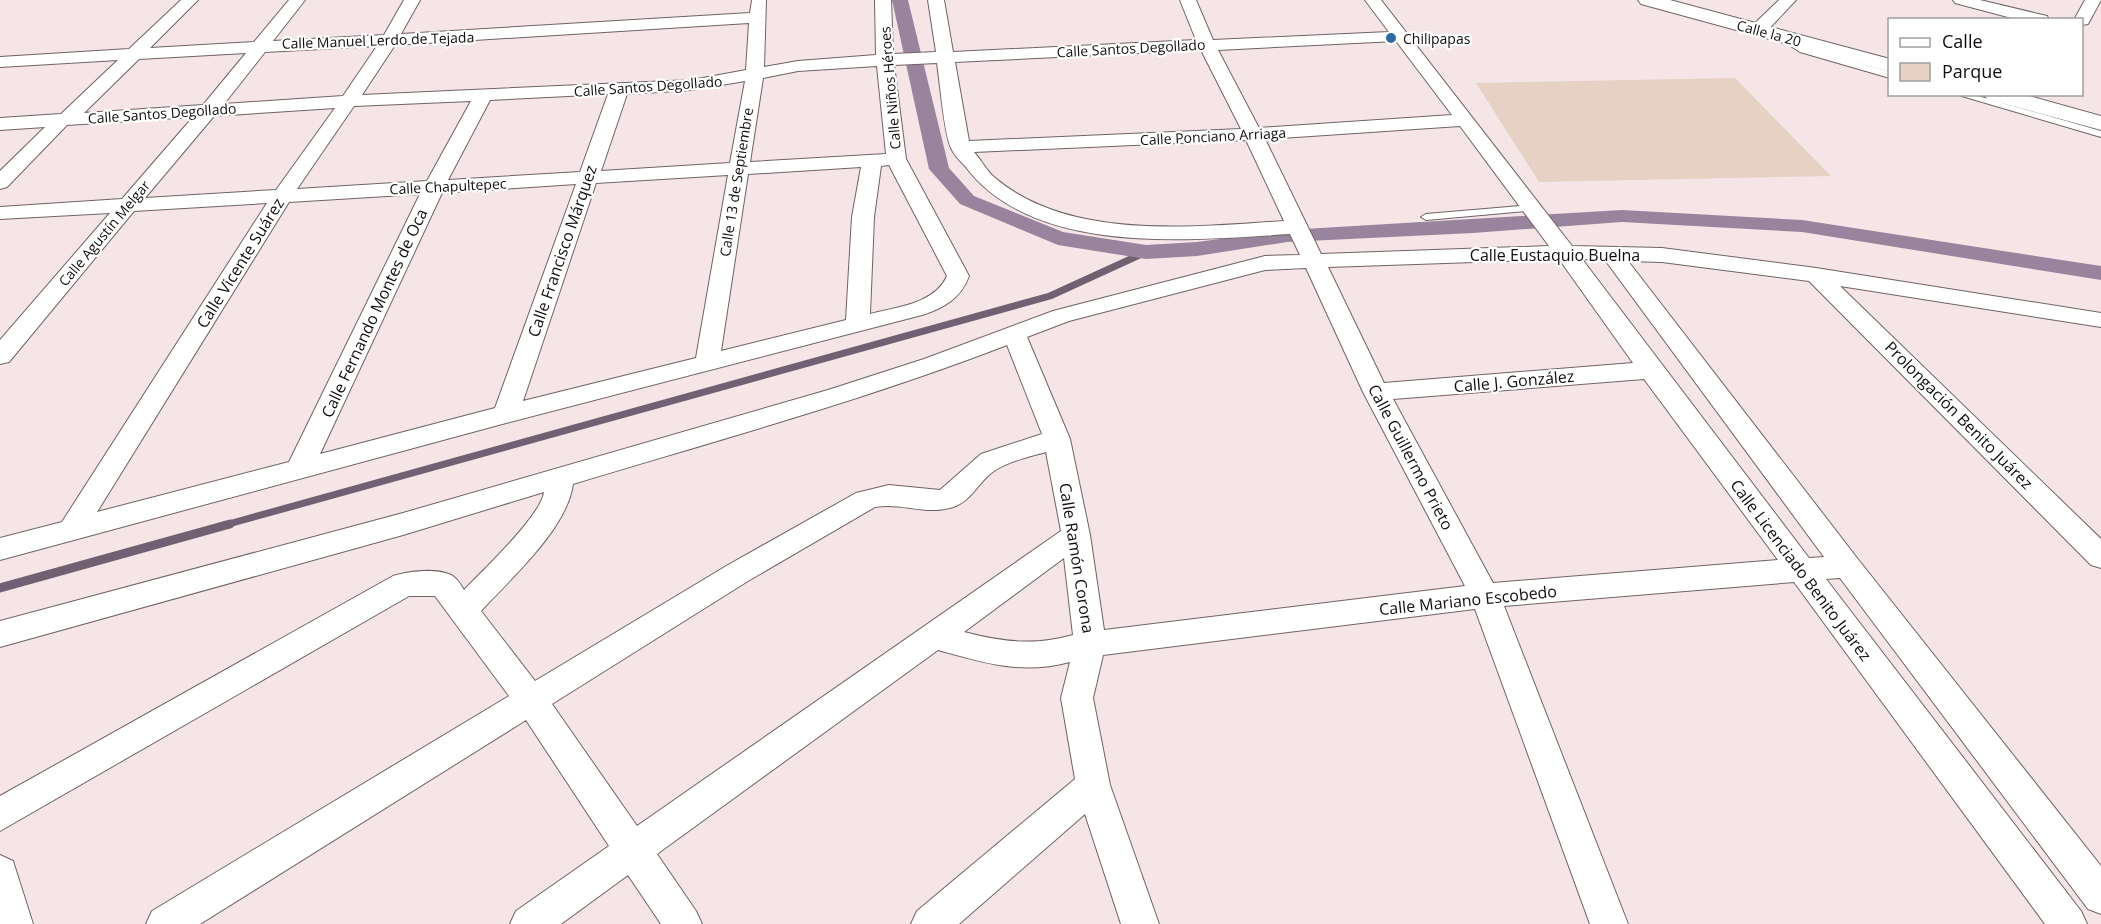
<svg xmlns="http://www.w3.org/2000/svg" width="2101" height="924" font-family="'Open Sans',sans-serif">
	<rect width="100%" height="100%" fill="#f5e5e7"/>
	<path fill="#e6d1c4" d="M1735 78 1831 176 1539 182 1476 83Z"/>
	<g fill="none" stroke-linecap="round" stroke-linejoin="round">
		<path stroke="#706072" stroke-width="7" d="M225 525 1050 296 1146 252"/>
		<path stroke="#706072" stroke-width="9" d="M0 588 230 524"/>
		<path fill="#99849e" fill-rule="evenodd" d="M892 0H908L949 168 974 196 1063 232 1146 245 1197 242 1287 230 1622 210 1802 220 2101 266V280L1802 232 1622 222 1473 233 1287 242 1197 256 1146 259 1058 245 960 204 929 169Z"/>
		<defs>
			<g id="service">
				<path d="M1780 35H1786L1806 48 1890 72V78L1800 52 1780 39Z"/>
				<path d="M1955 94H1971L2101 131V137Z"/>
				<path d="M1533 205 1538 208 1537 210 1426 220 1421 217 1426 214Z"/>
			</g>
			<g id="minor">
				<path d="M181 0H198L150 48 254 42 289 0H305L273 41 384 35 404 0H420L401 34 750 13 752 0H766L764 67 798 61 876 55 875 0H891L893 54 936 52 928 0H944L953 52 1196 40 1180 0H1196L1213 40 1389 32 1365 0H1381L1572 246 1662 248 1816 268 2101 313V327L1840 286 2101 539V568L2091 565 1809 281 1662 262 1628 261 1857 558 2101 866V914L2088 909 1840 578 1826 579 2081 911 2087 924H2045L1794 582 1504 606 1628 924H1590L1475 609 1103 655 1093 698 1110 785 1159 924H1121L1085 814 959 924H911L917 911 1075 779 1061 698 1070 662C1022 675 985 663 938 650L657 854 696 911 702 924H661L628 875 561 924H510L516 911 609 846 526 720 200 924H146L152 911 509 696 435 596H409L0 831V796L393 576C408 571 437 568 451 575 457 578 461 585 464 590 483 570 541 516 544 492L403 535 0 647V621L403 513 828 390 924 359 1053 311 1265 256 1300 255 1290 234C1189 240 1033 257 965 166 960 161 954 155 951 148 944 134 940 82 937 63L894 65 906 159 969 276C961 298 944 308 922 315L506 423 0 560V538L62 522 267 203 134 211 9 362 0 364V340L110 213 0 219V207L122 199 193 117 67 125 7 187 0 189V171L45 127 0 130V118L61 114 118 60 0 67V57L129 49ZM749 23 746 70 692 80 362 95 395 45ZM1396 41 1452 115 1259 128 1218 50ZM377 46 343 96 224 104 265 52ZM1201 50 1241 129 969 141 955 62ZM246 53 203 105 84 113 139 59ZM877 66 886 154 750 162 763 78 798 71ZM745 81 730 163 601 171 627 94 692 90ZM608 94 580 172 448 180 490 100ZM471 101 427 181 297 189 354 106ZM335 108 276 190 145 198 214 116ZM1460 126 1549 246 1321 254 1265 139ZM1246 140 1284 221C1194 227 1068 241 994 177 987 171 981 160 974 152ZM889 165 947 276C935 304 896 307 870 314L874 217 881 166ZM861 167 852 217 846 320 721 351 748 174ZM728 175 696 358 523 401 596 183ZM576 184 495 408 320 454 442 193ZM420 194 289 462 97 512 289 202ZM1559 259 1633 363 1384 383 1328 267ZM1582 259 1605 260 1824 557 1809 558ZM1306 268 1363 392 1465 586 1104 630 1090 535 1070 439 1027 337 1069 321 1265 270ZM1007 345 1042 434 981 454 940 490 889 485 856 493 728 565 535 681 481 611C511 578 567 529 573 484 718 440 865 400 1007 345ZM1644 379 1778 560 1493 583 1393 399ZM1046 452 1061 531 637 826 552 704 748 581 875 507C902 502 926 516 953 507 972 501 978 482 994 471 1009 461 1029 457 1046 452ZM1064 558 1073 635C1034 646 1003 642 964 632Z"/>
				<path d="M1779 0H1796L1764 34H1752L1750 30 1752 26Z"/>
				<path d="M1953 0H1980L2047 16 2049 20H2019L1955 3Z"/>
				<path d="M2085 0H2101L2088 24 2082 25V20H2074Z"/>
				<path d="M0 855 13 861 33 924H0Z"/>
			</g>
			<g id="tertiary">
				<path d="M1638 0H1670L1890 59V72L1641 4Z"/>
				<path d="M1984 94H2022L2101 116V130L1987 99Z"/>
			</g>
		</defs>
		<use href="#service" stroke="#706264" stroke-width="2"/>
		<use href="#minor" stroke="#706264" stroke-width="2"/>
		<use href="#tertiary" stroke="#706264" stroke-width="2"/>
		<use href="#service" fill="#fff" fill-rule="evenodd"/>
		<use href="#minor" fill="#fff" fill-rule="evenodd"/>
		<use href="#tertiary" fill="#fff" fill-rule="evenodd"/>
	</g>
	<circle fill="#2e6ca3" stroke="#fff" stroke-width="2" cx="1391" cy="38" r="6"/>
	<g text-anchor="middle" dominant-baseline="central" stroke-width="4.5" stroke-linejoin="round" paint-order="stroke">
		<g font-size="14" fill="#120c0d" stroke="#fff">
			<text transform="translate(1769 33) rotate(15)">Calle la 20</text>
			<text transform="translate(378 40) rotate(-2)">Calle Manuel Lerdo de Tejada</text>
			<text transform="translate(1131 48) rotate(-3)">Calle Santos Degollado</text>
			<text transform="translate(648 86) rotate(-4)">Calle Santos Degollado</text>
			<text transform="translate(890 88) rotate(-95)">Calle Niños Héroes</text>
			<text transform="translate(162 113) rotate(-4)">Calle Santos Degollado</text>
			<text transform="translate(1213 136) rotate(-3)">Calle Ponciano Arriaga</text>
			<text transform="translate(736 182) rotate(-81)">Calle 13 de Septiembre</text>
			<text transform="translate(448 186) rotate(-3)">Calle Chapultepec</text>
			<text transform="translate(104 233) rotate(-50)">Calle Agustín Melgar</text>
		</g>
		<g font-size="14" fill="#120c0d" stroke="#fff" text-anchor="start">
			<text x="1403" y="38">Chilipapas</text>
		</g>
		<g font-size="16" fill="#120c0d" stroke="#fff">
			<text transform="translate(562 251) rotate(-71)">Calle Francisco Márquez</text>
			<text x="1555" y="255">Calle Eustaquio Buelna</text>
			<text transform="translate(240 263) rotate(-58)">Calle Vicente Suárez</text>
			<text transform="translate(374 313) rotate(-65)">Calle Fernando Montes de Oca</text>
			<text transform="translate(1514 381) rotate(-5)">Calle J. González</text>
			<text transform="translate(1959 415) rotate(45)">Prolongación Benito Juárez</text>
			<text transform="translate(1411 457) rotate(62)">Calle Guillermo Prieto</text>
			<text transform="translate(1077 558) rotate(81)">Calle Ramón Corona</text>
			<text transform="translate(1801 570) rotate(53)">Calle Licenciado Benito Juárez</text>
			<text transform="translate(1468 600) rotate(-6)">Calle Mariano Escobedo</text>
		</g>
	</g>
	<rect x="1888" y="18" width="195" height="78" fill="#ffffff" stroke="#a09e9e" stroke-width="1.5"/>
	<rect x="1900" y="38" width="30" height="9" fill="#ffffff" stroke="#a09e9e" stroke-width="1.5"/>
	<text x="1942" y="48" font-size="18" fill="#120c0d">Calle</text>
	<rect x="1900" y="63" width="30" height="18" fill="#e6d1c4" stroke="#a09e9e" stroke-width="1.5"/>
	<text x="1942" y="78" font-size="18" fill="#120c0d">Parque</text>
</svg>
